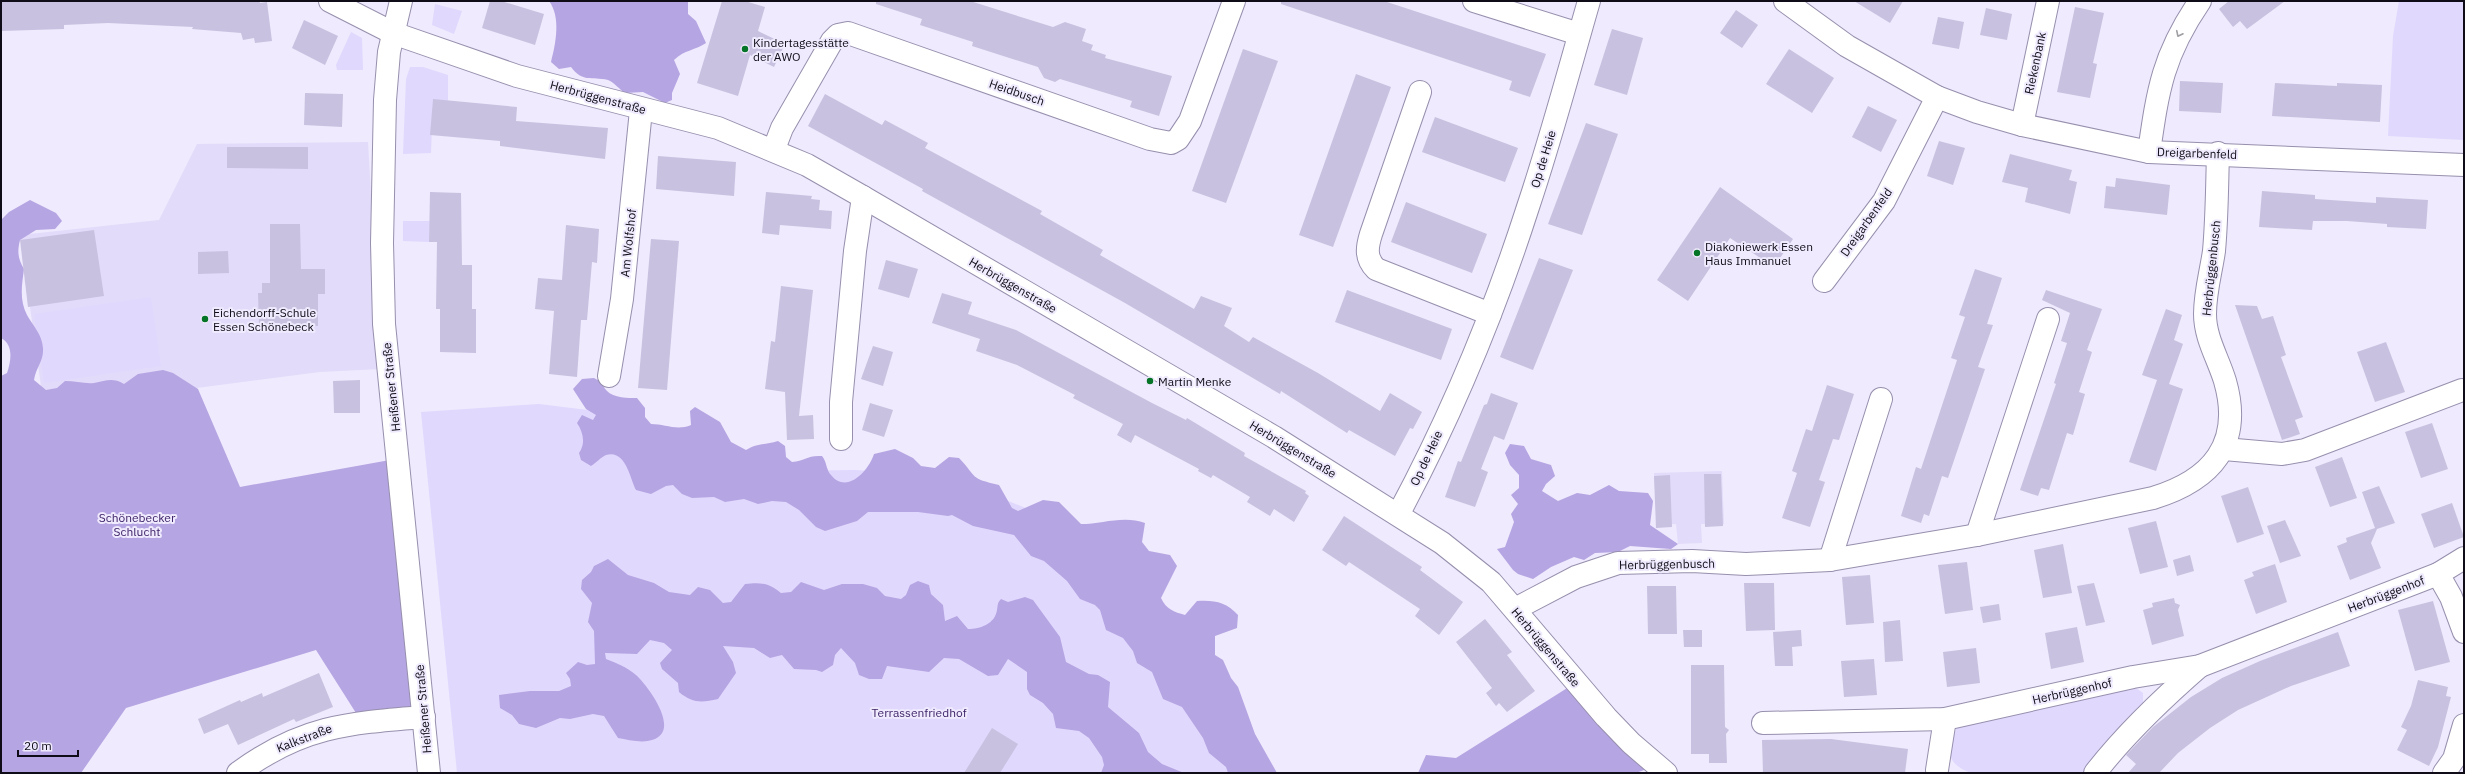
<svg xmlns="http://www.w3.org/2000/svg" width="2465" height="774" font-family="'IBM Plex Sans',sans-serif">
	<rect width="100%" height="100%" fill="#efeafd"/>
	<g fill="#e3dbfa">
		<path d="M368 142 381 369 320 372 44 408 20 235 159 220 197 144Z"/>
		<path d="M1722 471 1724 524H1701L1702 543 1678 544 1676 524 1657 525 1654 473Z"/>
	</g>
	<g fill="#e1d8fe">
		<path d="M2399 1H2464V140L2388 136 2393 36Z"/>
		<path d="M435 4 462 11 454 34 432 25Z"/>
		<path d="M351 32 362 38 363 70H337L336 65Z"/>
		<path d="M410 67H423L448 75V101L433 100 431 153 403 154 406 79Z"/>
		<path d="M403 221H430L429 242 403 241Z"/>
		<path d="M151 297 161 366 44 383 34 314Z"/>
		<path d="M539 404 604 412 778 471 855 470 917 474 999 497 1105 541 1236 773H457L421 412Z"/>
		<path d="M2132 685 2143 693V706L2086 773H1971C1942 762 1948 747 1959 723L1981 721 2071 703 2070 698Z"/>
	</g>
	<g fill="#b5a5e2">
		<path d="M549 1H688V14L696 21 706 43C696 50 684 50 674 60L680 74 672 93V100L665 103 643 92 625 93C620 90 614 82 608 80 591 76 583 83 571 67L559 69 551 62C556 43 561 17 549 1Z"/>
		<path d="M30 200 56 213 62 221 55 229 36 230 20 240C17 252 18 259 24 269 22 284 19 300 27 315 33 326 42 334 43 348 44 361 36 367 34 380L46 390 57 388 65 381C75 381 85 384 94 383 106 381 112 377 124 384L138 374 163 370 173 373 198 389 240 487 390 460 420 706 356 713 316 650 126 708 81 773H1V376L7 373C11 361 14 345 1 338V220L9 212Z"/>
		<path d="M594 378C604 383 601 384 607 391 613 398 629 398 637 398L645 408V417L651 424C665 424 677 431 691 425L690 411 695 407 720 422 731 442 746 450C757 443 766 445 778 441L785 446 786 457 792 462C805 461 807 455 822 456 827 462 826 470 831 475 847 495 869 470 874 454L895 449 913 458 921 466 935 468 949 457 959 458C978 478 969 478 999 485L1012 508 1018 511 1043 500 1059 502 1081 524C1102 524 1124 515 1145 523L1142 542 1149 551 1170 555 1177 566 1161 598C1166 609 1174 612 1185 615L1197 601C1215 600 1226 602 1238 615L1237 628 1215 636V655L1223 660 1231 678 1238 687 1255 734 1277 773H1228L1226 767 1209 753 1203 738 1182 707 1163 699 1152 672 1137 663 1133 651 1123 638 1106 630 1100 610 1095 605 1080 599 1067 581 1044 561 1031 556 1014 535 973 526 952 515 948 516 918 512H868L857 521 825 531 816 527 799 510 786 502 772 501 758 504 744 499 725 502 714 497 692 498 682 494 673 485 666 486 651 494 636 490C630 479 626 449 606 455 601 457 596 463 591 466L581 460 579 453C586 443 583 432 577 423L582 415 593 420 596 415 586 409 573 389 582 379Z"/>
		<path d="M1510 444 1524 446 1531 459 1551 465 1555 476 1546 484 1542 491 1558 501 1577 493 1590 495 1609 485 1619 491 1648 493 1653 501 1650 525 1678 544 1671 549 1630 546 1618 552 1595 553 1584 560 1574 557 1551 567 1533 579 1518 574 1513 570 1497 549 1505 547 1514 522 1511 514 1518 504 1511 495 1519 488V475L1510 465 1505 453Z"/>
		<path d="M608 559 628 575 654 583 669 592 690 595 698 587 710 590 723 603 731 602 745 584C761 582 769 583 781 593L791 592 801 582 824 590 842 584H863L877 588 885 596 901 599 906 595 910 585 918 581 929 585 931 594 943 605 945 621 957 616 968 629C980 629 995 624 997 610 998 605 997 603 1001 599L1008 602 1025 597 1033 600 1060 637 1066 662 1089 674 1098 675 1110 682 1108 707 1139 733 1148 752 1162 764 1184 773H1101L1104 765 1102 757 1089 738 1079 731 1056 728 1053 714 1043 703 1030 695 1027 689V672L1008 659 998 675 988 676 959 659 944 658 929 672 887 666 882 679H869L859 675 855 663 841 648 835 655 833 665 822 672 816 670 794 669 782 655 770 658 754 648 723 646 733 662 736 673 718 699C701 703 692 703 679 692L678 683 662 669 660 663 672 650 664 643 650 640 637 654 605 653 606 659C616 663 627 667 636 675 647 685 680 728 655 739 644 744 629 740 618 738L604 716 593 714 570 719 560 718 536 728 519 724 512 715 500 708 499 695 530 691H559L571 686 570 679 566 673 578 662 587 665 595 664 594 631 588 622 592 603 581 589 582 580 591 572 594 566Z"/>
		<path d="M1572 685 1652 767 1636 773H1418L1426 755 1456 758Z"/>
	</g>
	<g fill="#c9c1e0">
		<path d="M1 1H259L260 3 267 2 272 41 255 43 254 38 243 40 241 33 192 29 193 27 108 23 64 25V29L1 31Z"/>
		<path d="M490 1H501L544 14 535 45 482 28Z"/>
		<path d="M722 1H745L765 7 758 31 785 44 774 67 750 55 738 96 697 83Z"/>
		<path d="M876 1H970L1053 27 1065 22 1086 29 1082 41 1093 45 1091 50 1106 55 1105 58 1172 76 1159 116 1130 107 1132 101 1060 79 1055 82 1044 78 1038 67 972 46 973 42 920 25 922 19 876 4Z"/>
		<path d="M1281 1H1384L1546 54 1530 97 1509 90 1512 81 1281 4Z"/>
		<path d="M1854 1H1903L1890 23Z"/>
		<path d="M2229 1H2285L2247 29 2240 21 2233 27 2219 9Z"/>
		<path d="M2075 7 2104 13 2093 63 2097 64 2090 98 2057 92Z"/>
		<path d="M1986 8 2012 14 2007 40 1980 35Z"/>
		<path d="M1736 10 1758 25 1742 48 1720 33Z"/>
		<path d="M1938 17 1964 22 1959 49 1932 44Z"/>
		<path d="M304 20 338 36 325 65 292 48Z"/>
		<path d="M1612 29 1643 38 1627 95 1594 85Z"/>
		<path d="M1243 49 1278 61 1226 203 1192 191Z"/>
		<path d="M1789 49 1834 78 1812 113 1766 84Z"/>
		<path d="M1356 74 1391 87 1333 247 1299 235Z"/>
		<path d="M2180 81 2223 83 2221 113 2179 111Z"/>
		<path d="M2275 83 2337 86V83L2382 85 2380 122 2272 116Z"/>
		<path d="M305 93 343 94 342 127 304 125Z"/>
		<path d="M825 94 882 125 885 120 928 143 925 148 1042 211 1040 214 1103 250 1100 255 1194 309 1201 296 1232 308 1224 326 1249 342 1253 337 1318 373 1380 411 1390 393 1422 412 1413 429 1410 428 1395 456 1349 430 1347 433 1281 391 1280 394 1125 303 922 191 923 189 808 126Z"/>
		<path d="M433 99 517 107 516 121 608 128 605 159 500 146V141L430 135Z"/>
		<path d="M1868 106 1897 120 1881 152 1852 137Z"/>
		<path d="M1435 117 1518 148 1505 182 1422 152Z"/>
		<path d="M1586 123 1618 134 1582 235 1548 224Z"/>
		<path d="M1939 141 1965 148 1953 185 1927 176Z"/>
		<path d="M227 147H308V169L227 168Z"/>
		<path d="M2010 154 2072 170 2069 180 2077 182 2070 214 2025 202 2028 188 2002 182Z"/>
		<path d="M658 156 736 162 734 196 656 189Z"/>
		<path d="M2116 178 2170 185 2167 215 2104 208 2106 186 2115 187Z"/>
		<path d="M1720 187 1793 239 1774 267 1730 238 1688 301 1657 280Z"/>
		<path d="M2262 191 2315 195V199L2376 203V197L2428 200 2426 229 2387 227V224L2347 221H2313L2312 230 2259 227Z"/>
		<path d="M430 192 461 193 462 265H472V309H476V353L440 352V309H436L437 242H429Z"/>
		<path d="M766 192 812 196 811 199 820 200 819 210 832 211 831 229 780 225 779 235 762 233Z"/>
		<path d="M1406 202 1487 234 1472 273 1391 242Z"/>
		<path d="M270 224H300L301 269H325V294H318V326H259L258 293H262V283H270Z"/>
		<path d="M566 225 599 229 597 263 592 262 587 320H581L577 377 549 374 554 311 535 309 538 278 562 280Z"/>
		<path d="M94 230 104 296 28 307 20 240Z"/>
		<path d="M651 239 679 241 667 390 638 388Z"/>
		<path d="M228 251 229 273 198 274V252Z"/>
		<path d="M1539 258 1573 270 1533 370 1500 357Z"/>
		<path d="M886 260 918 269 909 298 878 289Z"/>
		<path d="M1975 269 2002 278 1987 324 1993 325 1978 367 1985 369 1948 478 1942 476 1929 516 1924 514 1921 523 1901 516 1916 467 1921 469 1957 360 1951 358 1965 317 1959 315Z"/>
		<path d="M781 286 813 290 799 416 813 415 814 439 787 440 785 392 765 389 771 341 775 342Z"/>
		<path d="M1347 290 1452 329 1441 360 1335 322Z"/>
		<path d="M2046 290 2102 309 2087 350 2092 352 2079 392 2085 394 2073 435 2067 433 2049 490 2041 488 2038 496 2020 490 2056 384 2054 383 2067 343 2061 341 2070 313 2042 300Z"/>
		<path d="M942 293 972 302 968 314 1016 330 1152 403 1186 420 1187 418 1245 453 1244 456 1306 491 1305 493 1309 496 1294 522 1274 509 1270 516 1247 502 1250 497 1213 475 1211 478 1198 471 1199 469 1135 435 1131 443 1117 435 1123 424 1073 398 1075 395 1017 365 976 351 980 339 932 323Z"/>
		<path d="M2235 305 2257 306 2262 319 2273 316 2286 355 2281 357 2303 417 2295 420 2300 434 2282 440Z"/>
		<path d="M2166 309 2182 315 2174 340 2183 344 2169 384 2183 389 2156 471 2129 462 2157 380 2142 375Z"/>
		<path d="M2386 342 2405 392 2375 402 2357 352Z"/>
		<path d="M873 346 893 352 883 386 861 379Z"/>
		<path d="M360 380V413H334L333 381Z"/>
		<path d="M1827 385 1854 394 1839 440 1833 439 1819 480 1825 482 1810 527 1782 518 1797 473 1792 471 1806 429 1812 431Z"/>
		<path d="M1491 393 1518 403 1504 440 1494 436 1481 469 1488 472 1475 507 1445 497 1458 461 1461 462 1484 405 1487 404Z"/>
		<path d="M870 403 893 410 884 437 862 430Z"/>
		<path d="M2432 423 2448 469 2421 478 2405 432Z"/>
		<path d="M2342 457 2357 498 2330 507 2315 467Z"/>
		<path d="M1704 474H1721L1723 526 1705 527Z"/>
		<path d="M1670 475 1672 527 1656 528 1654 476Z"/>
		<path d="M2379 486 2395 523 2377 529 2371 543 2381 568 2350 580 2337 546 2347 542 2346 538 2375 528 2362 492Z"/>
		<path d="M2248 487 2264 534 2237 543 2221 496Z"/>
		<path d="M2452 503 2464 537 2434 548 2421 514Z"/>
		<path d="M1344 516 1422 567 1420 570 1463 602 1439 635 1415 616 1420 609 1349 562 1346 566 1322 550Z"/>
		<path d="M2285 520 2301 556 2280 563 2267 526Z"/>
		<path d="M2156 521 2168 567 2140 574 2128 528Z"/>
		<path d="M2063 544 2072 593 2043 598 2034 550Z"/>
		<path d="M2190 555 2194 571 2177 576 2173 560Z"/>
		<path d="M1967 562 1973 610 1945 614 1938 565Z"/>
		<path d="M2275 564 2287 602 2256 614 2244 580 2254 576 2252 572Z"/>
		<path d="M1870 575 1874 623 1846 625 1842 577Z"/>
		<path d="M1744 583H1774L1775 630 1746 631Z"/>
		<path d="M2094 583 2105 622 2086 626 2077 586Z"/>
		<path d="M1647 586H1676L1677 634H1648Z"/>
		<path d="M2174 598 2175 603 2180 605 2178 610 2184 636 2152 645 2143 610 2153 607 2152 603Z"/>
		<path d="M2433 601 2450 662 2415 671 2398 610Z"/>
		<path d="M1999 604 2001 620 1983 623 1980 607Z"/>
		<path d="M1485 619 1512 652 1507 655 1535 691 1507 712 1499 703 1496 706 1486 693 1492 688 1456 642Z"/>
		<path d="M1900 620 1903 661 1885 662 1883 622Z"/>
		<path d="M2077 627 2084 662 2051 669 2045 633Z"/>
		<path d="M1683 630H1702V647H1684Z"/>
		<path d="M1801 630 1802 646 1792 647 1793 666H1775L1773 632Z"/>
		<path d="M2338 632 2350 666 2291 686 2238 710 2210 728 2178 753 2159 773H2128L2136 764 2126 755 2153 727 2191 697 2222 678 2260 661Z"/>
		<path d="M1976 648 1980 683 1947 687 1943 652Z"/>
		<path d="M1874 659 1877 695 1844 697 1841 661Z"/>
		<path d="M1691 665H1724L1725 727 1729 730 1726 734 1727 763H1709V754H1691Z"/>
		<path d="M319 673 333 707 296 722 294 719 238 745 228 724 204 734 198 719 240 700 241 702 262 693 263 697Z"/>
		<path d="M2418 680 2448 687 2446 696 2451 697 2438 747 2429 766 2397 750 2407 730 2401 727 2411 706Z"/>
		<path d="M992 728 1018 744 1000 773H964Z"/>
		<path d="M1831 739 1908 749 1905 773H1763L1762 740Z"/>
	</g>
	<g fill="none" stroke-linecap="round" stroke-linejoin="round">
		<defs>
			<g id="minor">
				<path d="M330 1 393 33 517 76 718 128 807 165 863 197 1274 437 1442 543 1491 582 1606 717 1631 743 1666 773"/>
				<path d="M401 1 389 52 385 100 382 243 384 324 429 773"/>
				<path d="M1474 1 1579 34"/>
				<path d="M1785 1 1847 46 1937 97 1977 112 2022 125 2149 152 2464 165"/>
				<path d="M1420 92 1371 234C1367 247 1365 258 1376 269L1490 314"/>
				<path d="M2022 125 2048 1"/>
				<path d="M774 149 782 128 832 41 838 35 848 33 1150 139 1171 143 1178 139 1190 121 1234 1"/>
				<path d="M2149 152C2158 89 2163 55 2200 1"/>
				<path d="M1824 281 1884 201 1937 97"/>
				<path d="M609 376 622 299 641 110"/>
				<path d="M841 439V402L855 251 863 197"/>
				<path d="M2224 449 2282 454 2305 450 2462 390"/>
				<path d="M1399 513C1451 416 1494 313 1528 207 1551 139 1569 70 1589 1"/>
				<path d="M1977 535 2048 319"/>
				<path d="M1830 560 1881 399"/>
				<path d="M2438 574 2464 558"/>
				<path d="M1515 609 1576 577 1618 563 1692 561 1746 564 1830 560 1977 535 2153 498C2212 480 2243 444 2225 381 2218 358 2205 338 2205 314 2205 292 2211 272 2214 251 2217 218 2217 186 2218 153"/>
				<path d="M1763 723 1945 719 2133 677 2200 666 2438 574 2451 597 2464 632"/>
				<path d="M1937 770 1945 719"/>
				<path d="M238 773C302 726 348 723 424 717"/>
				<path d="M2095 773C2126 733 2162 699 2200 666"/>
				<path d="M2444 773 2454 759 2464 725"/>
			</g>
		</defs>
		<use href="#minor" stroke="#978fad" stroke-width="24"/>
		<use href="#minor" stroke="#fff" stroke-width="22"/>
	</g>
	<defs><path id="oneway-chevron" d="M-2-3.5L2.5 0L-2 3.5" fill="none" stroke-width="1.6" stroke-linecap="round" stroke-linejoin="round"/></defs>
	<use stroke="#9f9ea2" href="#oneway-chevron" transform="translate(2179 34) rotate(116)"/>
	<g fill="#057427" stroke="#efeafd" stroke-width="1.5">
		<circle cx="745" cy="49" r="4"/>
		<circle cx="1697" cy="253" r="4"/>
		<circle cx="205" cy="319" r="4"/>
		<circle cx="1150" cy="381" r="4"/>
	</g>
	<g text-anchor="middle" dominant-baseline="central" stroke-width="4" stroke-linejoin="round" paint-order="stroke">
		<g font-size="12" fill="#0f0c17" stroke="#efeafd" text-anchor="start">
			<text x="753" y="42">Kindertagesstätte<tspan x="753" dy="14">der AWO</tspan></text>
			<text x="1705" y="246">Diakoniewerk Essen<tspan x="1705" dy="14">Haus Immanuel</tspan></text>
			<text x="213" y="312">Eichendorff-Schule<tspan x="213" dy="14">Essen Schönebeck</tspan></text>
			<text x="1158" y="381">Martin Menke</text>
		</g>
		<g font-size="12" fill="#0f0c17" stroke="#efeafd">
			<text transform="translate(2035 63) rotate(-78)">Riekenbank</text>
			<text transform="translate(1017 92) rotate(19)">Heidbusch</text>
			<text transform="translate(598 97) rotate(15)">Herbrüggenstraße</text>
			<text transform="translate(2197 153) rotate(2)">Dreigarbenfeld</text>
			<text transform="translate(1543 159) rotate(-73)">Op de Heie</text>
			<text transform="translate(1866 222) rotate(-55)">Dreigarbenfeld</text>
			<text transform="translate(628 243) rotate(-84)">Am Wolfshof</text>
			<text transform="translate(2211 268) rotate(-84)">Herbrüggenbusch</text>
			<text transform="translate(1013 285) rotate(30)">Herbrüggenstraße</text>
			<text transform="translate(391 387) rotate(-96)">Heißener Straße</text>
			<text transform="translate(1293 449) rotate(31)">Herbrüggenstraße</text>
			<text transform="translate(1426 458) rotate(-65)">Op de Heie</text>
			<text transform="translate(1667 564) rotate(-1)">Herbrüggenbusch</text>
			<text transform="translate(2386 594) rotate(-21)">Herbrüggenhof</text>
			<text transform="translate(1546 647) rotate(50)">Herbrüggenstraße</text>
			<text transform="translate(2072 691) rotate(-13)">Herbrüggenhof</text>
			<text transform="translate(423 709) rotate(-95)">Heißener Straße</text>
			<text transform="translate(304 738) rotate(-21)">Kalkstraße</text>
		</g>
		<g font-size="12" fill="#391e64" stroke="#efeafd">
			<text x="137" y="517">Schönebecker<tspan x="137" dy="14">Schlucht</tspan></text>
			<text x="919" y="712">Terrassenfriedhof</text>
		</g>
	</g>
	<rect width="2465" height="774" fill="none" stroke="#0f0c17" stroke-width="4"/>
	<path d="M18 750v6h60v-6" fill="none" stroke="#0f0c17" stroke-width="2"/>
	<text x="24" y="750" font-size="12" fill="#0f0c17" stroke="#efeafd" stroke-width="3" paint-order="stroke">20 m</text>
</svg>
